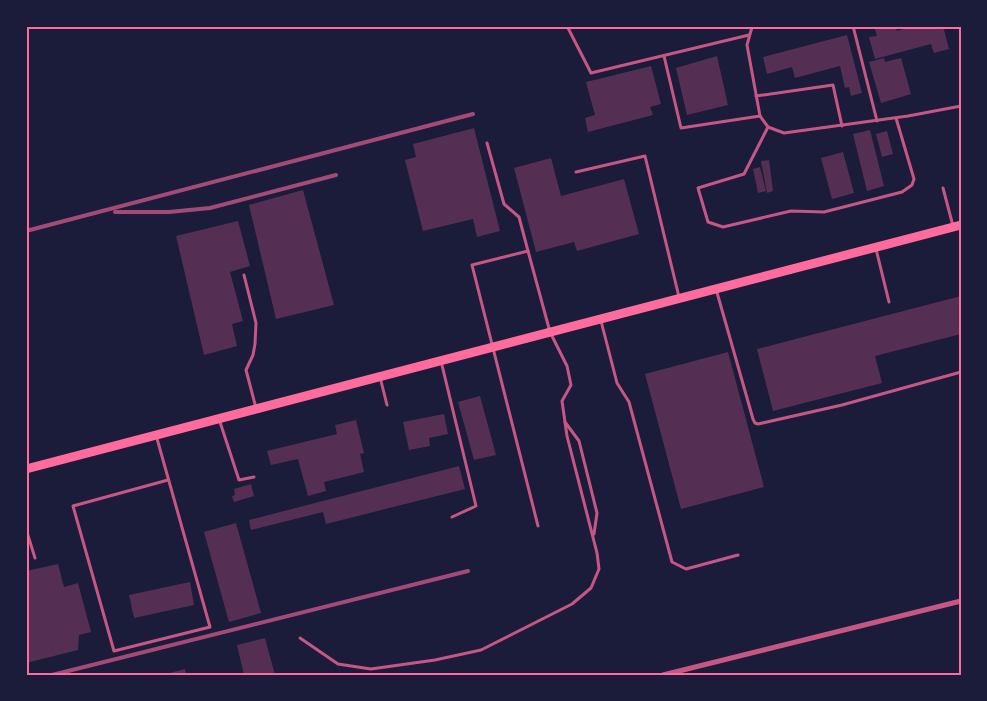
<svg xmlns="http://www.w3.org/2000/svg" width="987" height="701" font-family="'IBM Plex Sans',sans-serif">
	<rect width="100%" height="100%" fill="#1b1b3a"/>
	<g fill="#542f53">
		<path d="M874 26H895L897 31 913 26H943L949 49 934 53 931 44 875 59 869 37 877 36Z"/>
		<path d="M847 35 862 93 851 96 849 87 845 88 840 66 795 78 792 67 767 74 763 57Z"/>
		<path d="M717 56 728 105 687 115 676 68Z"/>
		<path d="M884 58 885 62 901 58 911 94 881 103 869 62Z"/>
		<path d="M651 66 661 104 650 107 653 115 588 132 585 118 595 115 586 82Z"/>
		<path d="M474 128 500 231 477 237 473 219 423 231 405 160 416 157 413 144Z"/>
		<path d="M870 130 884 186 867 191 853 134Z"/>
		<path d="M887 131 893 154 882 157 876 134Z"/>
		<path d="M843 152 854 193 832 199 821 158Z"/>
		<path d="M551 158 561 196 624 179 639 234 577 251 574 242 536 252 514 168Z"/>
		<path d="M769 160 773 191 767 193 761 161Z"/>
		<path d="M760 167 766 191 758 193 753 169Z"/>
		<path d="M303 190 334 305 276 319 249 205Z"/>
		<path d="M238 221 250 266 230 272 243 321 232 324 237 346 204 355 176 236Z"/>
		<path d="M961 296V334L875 356 882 383 773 411 757 349Z"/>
		<path d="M728 352 764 487 681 509 645 374Z"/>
		<path d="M480 396 496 455 474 460 458 402Z"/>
		<path d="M444 414 448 434 429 438 430 446 409 450 403 422Z"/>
		<path d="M356 420 364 453 360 454 364 472 324 482 326 491 308 496 298 459 271 465 267 451 337 434 335 425Z"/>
		<path d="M459 466 465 489 326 524 323 512 251 530 249 520Z"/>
		<path d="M251 484 254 496 234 502 232 496 235 495 234 489Z"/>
		<path d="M236 523 261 613 229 622 204 532Z"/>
		<path d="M58 564 64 587 78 583 91 632 79 635 78 650 26 663V571Z"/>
		<path d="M190 582 194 605 134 618 129 595Z"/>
		<path d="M265 638 275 675H244L237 645Z"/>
		<path d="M185 669 186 675H166V674Z"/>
	</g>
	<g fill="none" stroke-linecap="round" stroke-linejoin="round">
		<g stroke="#c65784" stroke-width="3">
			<path d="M567 26 591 73 749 35"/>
			<path d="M753 26 752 27 747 45 760 116 768 127 784 133 908 116 961 106"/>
			<path d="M853 26 877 121"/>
			<path d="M664 56 681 128 760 116"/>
			<path d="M756 96 833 85 842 126"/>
			<path d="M768 127 744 174 698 188 708 222 723 227 791 211 824 212 902 192 912 185 914 179 896 118"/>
			<path d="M487 143 504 204 519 217 528 251"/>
			<path d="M576 172 645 156 679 297"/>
			<path d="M943 188 953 226"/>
			<path d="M876 249 889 302"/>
			<path d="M244 275 256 323 255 344 253 355 246 370 256 408"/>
			<path d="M716 289 753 419 755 423 758 424 842 405 961 372"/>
			<path d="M601 321 617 383 629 402 672 562 686 569 738 555"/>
			<path d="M441 361 476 506 452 517"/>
			<path d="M380 377 387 405"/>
			<path d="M219 419 239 480 254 477"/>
			<path d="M565 422 579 441 597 513 594 534"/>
			<path d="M156 435 210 627 114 651 73 506 168 480"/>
			<path d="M26 529 35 558"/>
			<path d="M300 638 338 664 371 669 435 660 481 650 572 604 591 588 599 569 597 553 567 436 562 401 571 385 567 366 550 332 528 251 472 265 538 526"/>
		</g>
		<path stroke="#c65784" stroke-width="5" d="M663 675 961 601"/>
		<path stroke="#ff6b9d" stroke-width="9" d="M26 469 961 225"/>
		<g stroke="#a44b75" stroke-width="4">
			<path d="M115 212H169L210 208 336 175"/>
			<path d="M26 231 473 114"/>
			<path d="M52 675 468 571"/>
		</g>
	</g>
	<rect width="987" height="701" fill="none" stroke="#1b1b3a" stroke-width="55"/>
	<rect x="28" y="28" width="932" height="646" fill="none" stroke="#ff6b9d" stroke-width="2"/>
</svg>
